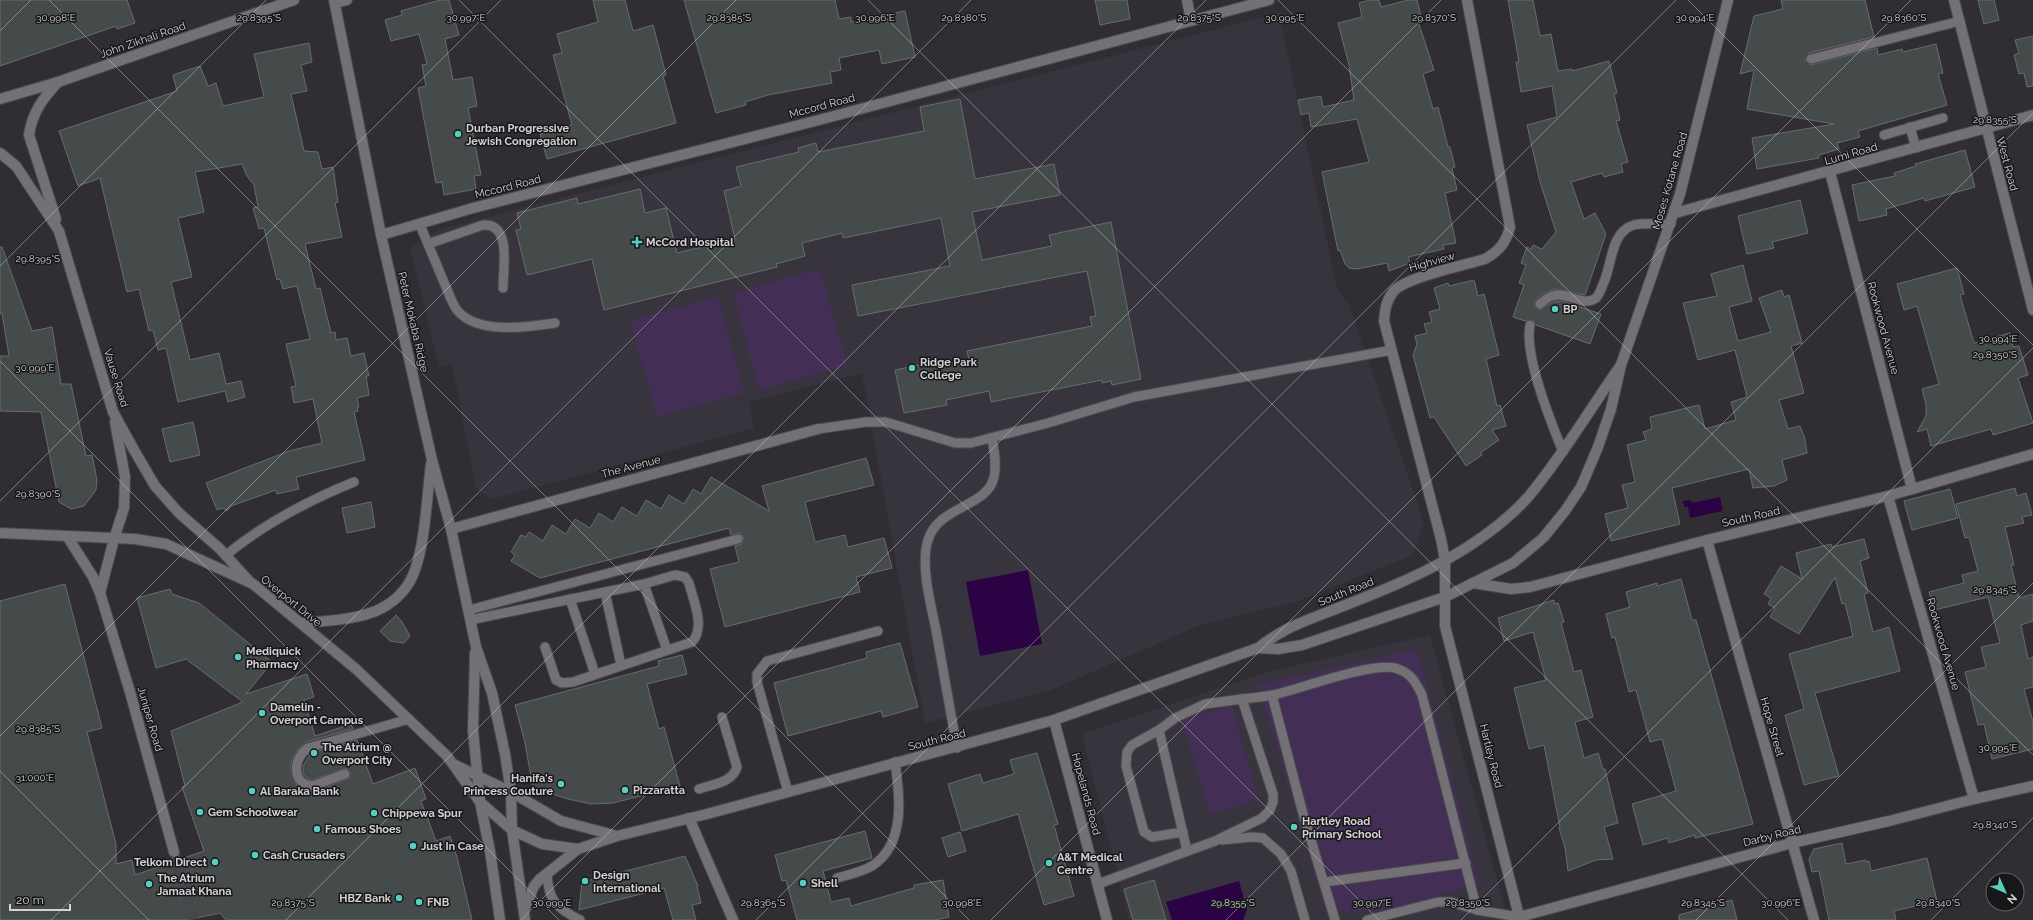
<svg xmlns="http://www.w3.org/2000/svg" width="2033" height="920" font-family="Raleway,sans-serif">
	<rect width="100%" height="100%" fill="#302e32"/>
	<g fill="#38343e">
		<path d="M1279 13 1337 289 1349 305 1424 522 1413 555 1295 602 1200 625 1051 690 925 723 862 373 749 402 754 428 492 499 476 489 452 364 439 367 410 248 441 229Z"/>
		<path d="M1430 635 1508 920H1129L1082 734 1267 672Z"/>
	</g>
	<g fill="#432f56">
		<path d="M820 269 847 365 759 390 733 293Z"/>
		<path d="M718 296 744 393 657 417 630 321Z"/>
		<path d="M1417 649 1480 884 1390 910 1352 912 1326 911 1258 685Z"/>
		<path d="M1232 705 1258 800 1210 815 1182 720Z"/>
	</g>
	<g fill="#2b0345">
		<path d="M1720 497 1723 511 1690 518 1688 507H1684L1683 501 1690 500 1693 503Z"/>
		<path d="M1028 570 1042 644 980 656 966 582Z"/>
		<path d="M1239 881 1247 910 1243 920H1172L1166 902Z"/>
	</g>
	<g fill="#444b4a" stroke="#676d6c">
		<path d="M0 0H127L135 23 117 29 116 26 0 66Z"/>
		<path d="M440 0H449L459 35 445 39 453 80 472 77 477 106 468 108 481 175 474 176 476 189 444 195 442 182 436 183 418 88 426 86 422 65 427 64 419 34 391 41 385 20 402 15 401 11Z"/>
		<path d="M593 0H625L633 31 653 25 666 75 663 76 676 123 547 159 540 134 572 125 553 55 562 53 557 34 598 22Z"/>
		<path d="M684 0H835L839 19 851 17V22L905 11 915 57 882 64 879 50 839 58 841 70 830 72 832 83 768 95 745 102 746 105 716 113Z"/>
		<path d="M1095 0H1127L1130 19 1100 25Z"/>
		<path d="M1370 0H1379L1381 7 1408 0H1417L1422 20 1418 21 1434 70 1423 74 1433 109 1438 107 1448 147H1450L1455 167 1452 168 1457 190 1445 193 1456 243 1443 245 1444 249 1408 257 1410 263 1389 271 1387 263 1357 269 1349 268 1345 264 1340 250 1338 251 1322 172 1369 162 1357 119 1311 127 1309 113 1301 115 1298 100 1321 96 1323 107 1354 100 1349 65 1338 23 1362 17 1359 3Z"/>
		<path d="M1508 0H1533L1540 36 1551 34 1558 71 1572 69V71L1609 61 1617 93 1614 94 1620 120 1616 121 1628 162 1621 164 1623 172 1604 177 1602 173 1571 182 1584 219 1595 213 1606 234 1585 295 1556 289 1544 293 1536 300 1534 304 1536 308 1540 310 1553 302 1562 301 1601 314 1590 344 1536 325 1533 320 1525 321 1513 317 1524 285 1519 283 1526 265 1521 263 1527 247 1531 249 1533 245 1542 249 1556 232 1540 182 1527 125 1557 117 1552 86 1521 92 1516 62H1519Z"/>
		<path d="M1781 0H1865L1874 37 1809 53 1805 60 1810 65 1877 48 1878 55 1902 49 1903 52 1936 44 1943 73 1938 74 1947 105 1858 131 1860 137 1837 143 1839 149 1819 155V158L1757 169 1752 138 1834 124 1747 109 1754 70 1740 74 1754 16 1783 9Z"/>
		<path d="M1978 0H1994L1999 20 1984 24Z"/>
		<path d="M2033 36V86L2027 87 2024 73 2019 74 2014 55 2019 53 2015 40Z"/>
		<path d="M309 43 312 62 301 65 307 91 291 94 304 151 318 152 322 169 333 167 338 202 335 203 342 237 305 244 316 289 320 288 331 333 335 332 336 340 347 338 351 356 364 353 369 376H366L369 395 357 398 359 407H357L358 411 354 412 365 460 296 477 299 489 277 494 276 490 231 506 227 511 223 508 217 510 206 483 289 451 322 443 313 399 294 403 291 387 296 386 286 344 310 339 297 286 283 289 280 279 277 280 264 228 259 229 253 208 258 207 254 185 247 176 242 164 195 172 204 212 178 218 192 277 171 282 190 360 219 353 226 384 241 381 245 397 228 402 225 391 178 402 166 348 158 350 153 330 149 331 139 289 127 292 100 178 78 186 59 131 177 91 173 75 200 66 208 86 216 83 223 106 264 97 254 54Z"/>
		<path d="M960 99 975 179 1054 164 1060 195 972 212 982 260 1052 246 1049 235 1111 222 1141 379 1112 385 1111 381 1102 383V380L991 402 989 391 946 400 947 405 904 413 895 370 938 361 939 366 969 360 967 351 1092 326 1090 317 1096 316 1087 271 858 316 852 285 950 266 941 218 843 238 842 233 802 243 805 256 776 264 777 267 604 310 592 259 527 275 516 230 521 229 517 213 577 198 578 204 640 189 645 213 666 208 677 253 735 239 724 191 741 186 736 167 799 152 798 148 816 143 818 152 924 131 920 107Z"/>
		<path d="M1965 150 1975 187 1925 201 1924 198 1886 209 1887 215 1859 221 1852 185 1895 176 1894 173 1916 166 1915 164Z"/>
		<path d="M1800 200 1808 233 1772 242 1774 248 1747 254 1738 216Z"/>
		<path d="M0 247H2L32 331 52 327 61 384H71L86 456 92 455 97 480 96 490 84 506 71 509 59 502 41 412 0 411V356H9L2 313 0 314Z"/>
		<path d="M1743 265 1752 301 1729 307 1738 341 1771 332 1759 298 1782 290 1784 297 1789 295 1802 343 1791 346 1804 393 1779 400 1788 429 1800 426 1805 439 1807 453 1782 460 1787 480 1774 486 1753 488 1749 469 1672 488 1680 524 1611 541 1605 514 1628 508 1622 485 1635 482 1627 445 1646 440 1643 432 1652 429 1650 417 1699 405 1705 429 1736 420 1731 402 1747 397 1735 350 1698 360 1683 303 1717 296 1711 274Z"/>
		<path d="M1957 268 1964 294 1960 295 1974 343 2010 333 2013 347 2019 346 2028 375 2018 378 2033 423 1993 435 1991 429 1931 446 1927 429 1917 432 1926 416V405L1922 389 1939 384 1917 306 1904 310 1897 284Z"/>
		<path d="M1474 280 1478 296 1484 294 1499 355 1486 359 1497 406 1500 405 1506 426 1492 430 1499 440 1480 453 1482 455 1466 466 1434 417 1430 418 1413 355 1417 344 1415 336 1427 333 1424 324 1432 322 1429 312 1440 309 1434 288 1448 283 1449 286Z"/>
		<path d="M193 422 200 455 170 462 162 429Z"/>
		<path d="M866 458 874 485 805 502 815 542 845 535 848 547 884 538 892 568 856 577 860 592 725 627 710 569 739 562 735 546 742 544 744 537 739 533 731 535 729 528 540 578 511 561 515 555 511 552 521 535 526 537 529 532 543 541 552 525 566 534 575 519 590 528 599 513 613 522 622 507 637 516 646 500 661 509 669 495 684 504 693 489 701 494 711 477 769 511 762 486Z"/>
		<path d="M2015 488 2017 496 2026 493 2032 515 2022 517 2024 523 2005 527 2014 565H2011L2019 598 2033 594V621L2021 625 2028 659 2033 657V687L2024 689 2033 722V749L1992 759 1984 724 1978 725 1965 672 1986 667 1981 647 2000 643 1988 597 1934 610 1929 592 1964 583 1962 575 1978 571 1969 537 1965 538 1956 504Z"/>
		<path d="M1950 489 1958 518 1912 530 1904 501Z"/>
		<path d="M371 502 375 527 347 533 342 508Z"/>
		<path d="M1864 539 1869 558 1860 561 1868 593 1864 594 1873 632 1889 627 1900 671 1815 693 1839 776 1804 785 1785 715 1804 709 1789 654 1853 636 1845 603 1842 604 1835 577 1799 634 1770 617 1775 608 1768 604 1771 598 1764 594 1781 566 1802 579 1796 553 1831 544 1832 547Z"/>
		<path d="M1681 579 1692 620H1696L1753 824 1695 838V835L1669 843 1668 838 1643 845 1632 804 1676 791 1662 739 1650 742 1636 690 1629 692 1615 637 1612 638 1606 614 1630 607 1626 592 1657 583V586Z"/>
		<path d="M65 584 102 728 87 732 116 844V864L132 860 135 875 204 851 182 787 185 786 171 731 243 702 186 659 156 668 137 598 170 589 172 594 199 603 272 662 246 694 307 674 314 697 304 700 315 736 351 724 353 729 306 742 298 749 291 762V771L296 784 302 789 314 792 349 778 350 772 346 768 312 780 308 779 303 774V766L311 753 357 740 373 784 415 768 426 799 421 801 436 841 450 836 457 857 472 920H226L220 913 187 920H0V601Z"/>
		<path d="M1554 600V604L1558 603 1564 622 1561 623 1574 672 1581 670 1593 717 1575 722 1584 758 1598 753 1603 769H1605L1618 823 1604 827 1613 859 1596 860 1568 871 1565 847 1559 828 1560 827 1544 745 1529 749 1514 688 1546 680 1533 632 1504 641 1498 618Z"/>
		<path d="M396 615 402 622 410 636 404 643 390 641 380 631Z"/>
		<path d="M900 643 918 707 883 717 881 711 788 736 774 683 867 658 866 652Z"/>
		<path d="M682 655 687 674 647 684 659 729 664 727 680 786 613 803 591 804 568 799 533 788 525 743 515 705 659 666 658 661Z"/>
		<path d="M1037 753 1058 824 1054 825 1074 896 1044 905 1018 814 962 831 948 784 980 774 983 783 1014 774 1010 760Z"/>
		<path d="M865 831 872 858 823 871 831 902 849 898 851 906 914 888V885L943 880 949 917 935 920H797L786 880 782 881 775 855Z"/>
		<path d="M960 832 966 851 948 857 942 838Z"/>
		<path d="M1842 843 1846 864 1866 860V862L1869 861 1871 871 1927 858 1937 901 1894 911 1896 920H1829L1819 871 1812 872 1809 859 1814 849Z"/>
		<path d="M685 856 698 886 697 887 701 903 692 905 696 920H673L664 888 579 910 582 882Z"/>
		<path d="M1154 880 1166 920H1133L1124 889Z"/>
		<path d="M1732 900 1737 920H1679V915Z"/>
	</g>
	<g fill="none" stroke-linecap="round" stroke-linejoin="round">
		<path stroke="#48464a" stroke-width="10" stroke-dasharray="10 5" stroke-linecap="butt" d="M174 852 194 920"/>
		<defs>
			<g id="lane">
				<path d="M1811 59 1960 21"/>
				<path d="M1910 127 1916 148"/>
				<path d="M1884 135 1943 118"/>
				<path d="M420 225 451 299C453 303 455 308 457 310 477 335 528 327 555 323"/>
				<path d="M428 244 483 225C512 223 503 268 503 288"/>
				<path d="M1540 304C1544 301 1548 297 1552 296 1566 290 1583 308 1596 298 1600 294 1602 286 1604 282 1612 264 1611 231 1634 225 1645 222 1660 225 1671 224"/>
				<path d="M1530 325C1524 356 1551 422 1563 452"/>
				<path d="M818 429 866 422H886L955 443H971L1048 423 1134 397 1392 350"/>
				<path d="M226 555C265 523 307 501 354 482"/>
				<path d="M644 584 667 650"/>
				<path d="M605 592 621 665"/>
				<path d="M570 599 595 674"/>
				<path d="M469 610 738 539"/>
				<path d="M470 620 644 584 675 575 685 577 689 583C693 600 706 627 692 642L573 682 562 683 556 680 545 647"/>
				<path d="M1272 695 1302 810 1335 920"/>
				<path d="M1242 699C1253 698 1263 697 1273 695 1300 689 1376 660 1398 669 1412 674 1416 683 1422 695L1477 910"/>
				<path d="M1159 730 1187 851"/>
				<path d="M957 748C950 709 943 670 936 630 931 605 920 565 928 540 938 506 988 507 994 477 997 465 994 450 992 438"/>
				<path d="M345 774 312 786C292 784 292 759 308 748L409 719"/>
				<path d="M699 789C713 784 732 783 737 767L722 717"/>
				<path d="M788 792 757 682V674L767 661 878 631"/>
				<path d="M1222 840 1252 837 1263 838 1281 854 1291 871 1305 920"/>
				<path d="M547 873C548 900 556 908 580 920"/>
				<path d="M837 878C849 875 861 872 872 866 906 844 900 796 895 762"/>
				<path d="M1325 882 1466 863"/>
				<path d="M1098 884 1215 841 1262 818 1270 810 1273 802V794L1242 699 1205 704 1175 718 1159 730 1132 745 1127 752 1126 766 1144 832 1152 837 1183 832"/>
				<path d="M1367 920 1438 902H1451L1477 910 1519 917"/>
			</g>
			<g id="street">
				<path d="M1187 0 1191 20"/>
				<path d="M1467 0 1510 227C1506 243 1499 251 1485 259 1465 265 1403 278 1393 292 1386 301 1385 310 1384 321L1441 539 1445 560V626L1520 920"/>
				<path d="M1954 0 2033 310"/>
				<path d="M335 3 347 0"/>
				<path d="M0 99 58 82 294 0"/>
				<path d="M1830 172 1912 489"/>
				<path d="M1675 213 2033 115"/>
				<path d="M381 235 473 208 819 120 1269 0"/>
				<path d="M1888 496 1974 799"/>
				<path d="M451 529 818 429"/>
				<path d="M67 536 93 577 100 593 130 692 174 852"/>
				<path d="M1707 540 1814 920"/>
				<path d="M1473 583 1511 589 1530 587 1707 540 1888 496 2033 454"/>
				<path d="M100 593 114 539"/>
				<path d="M1054 720 1107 920"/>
				<path d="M689 818 733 920"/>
				<path d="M1519 917 1792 843 1889 821 1974 799 2033 786"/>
			</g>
			<g id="secondary">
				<path d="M334 0 381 235 432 460 451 529 476 647 492 693 505 754 511 792 512 830 525 920"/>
				<path d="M0 153 16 166 59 231 113 412 134 450 155 486 179 513 219 548 250 582"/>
				<path d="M56 219 29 135C32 113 43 98 58 82"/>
				<path d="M0 533 135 539 166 544 253 584 356 669 447 756 480 802 512 830 542 844 578 849 617 836 707 814 1054 720 1258 648C1286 626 1306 621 1338 608 1374 594 1412 579 1446 560 1476 543 1506 522 1529 496 1563 455 1590 409 1621 365"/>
				<path d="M114 539 124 508 125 477 115 422"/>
				<path d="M301 623C325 621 360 620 382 608 395 601 407 589 413 575 425 548 427 495 431 464"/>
				<path d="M1258 648 1278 649 1302 645 1445 597 1513 563 1543 538 1565 511 1581 487 1598 447 1611 409 1621 365 1680 194 1728 0"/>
				<path d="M475 653 473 730 480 802 490 851 500 920"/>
				<path d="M455 765 511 792 561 821 617 836"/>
				<path d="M524 910 534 886 540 879 578 849"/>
			</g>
		</defs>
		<use href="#lane" stroke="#4c4a4e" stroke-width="11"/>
		<use href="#street" stroke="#4c4a4e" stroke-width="12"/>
		<use href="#secondary" stroke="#4c4a4e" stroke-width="12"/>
		<use href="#lane" stroke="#737176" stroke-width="9"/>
		<use href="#street" stroke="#737176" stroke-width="10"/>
		<use href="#secondary" stroke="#737176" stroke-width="10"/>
	</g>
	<path fill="none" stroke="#d3d1d4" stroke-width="1" stroke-opacity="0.45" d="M49 0 969 920M459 0 1379 920M868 0 1788 920M1278 0 2033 755M1688 0 2033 345M0 31 31 0M0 266 266 0M0 361 559 920M0 501 501 0M0 736 736 0M0 771 149 920M51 920 971 0M286 920 1206 0M521 920 1441 0M756 920 1676 0M991 920 1911 0M1226 920 2033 113M1461 920 2033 348M1696 920 2033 583M1931 920 2033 818"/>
	<g fill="#58cec0" stroke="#171618" stroke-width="1.5">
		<circle cx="458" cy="134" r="4"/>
		<path d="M635 236h4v4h4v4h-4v4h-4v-4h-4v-4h4z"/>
		<circle cx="1555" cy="309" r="4"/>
		<circle cx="912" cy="368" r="4"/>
		<circle cx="238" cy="657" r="4"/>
		<circle cx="262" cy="713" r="4"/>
		<circle cx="314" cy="753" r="4"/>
		<circle cx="561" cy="784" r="4"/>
		<circle cx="625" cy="790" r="4"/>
		<circle cx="252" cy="791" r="4"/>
		<circle cx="200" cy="812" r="4"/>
		<circle cx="374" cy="813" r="4"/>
		<circle cx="1294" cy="827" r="4"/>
		<circle cx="317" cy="829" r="4"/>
		<circle cx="413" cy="846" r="4"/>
		<circle cx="255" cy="855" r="4"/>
		<circle cx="215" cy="862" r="4"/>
		<circle cx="1049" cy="863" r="4"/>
		<circle cx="585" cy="881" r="4"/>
		<circle cx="803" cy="883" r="4"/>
		<circle cx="149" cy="884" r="4"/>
		<circle cx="399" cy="898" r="4"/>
		<circle cx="419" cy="902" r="4"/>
	</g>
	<g text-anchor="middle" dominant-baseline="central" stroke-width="3" stroke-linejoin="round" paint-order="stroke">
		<g font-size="11" fill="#d3d1d4" stroke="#171618">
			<text transform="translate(143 40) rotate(-19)">John Zikhali Road</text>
			<text transform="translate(822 106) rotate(-15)">Mccord Road</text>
			<text transform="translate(1851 154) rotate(-16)">Lumi Road</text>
			<text transform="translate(2007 164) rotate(75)">West Road</text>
			<text transform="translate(1670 181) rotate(-74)">Moses Kotane Road</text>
			<text transform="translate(508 187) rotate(-14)">Mccord Road</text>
			<text transform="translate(1432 262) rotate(-16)">Highview</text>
			<text transform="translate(413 322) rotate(77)">Peter Mokaba Ridge</text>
			<text transform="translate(1883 328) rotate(75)">Rookwood Avenue</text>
			<text transform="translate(116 378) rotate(73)">Vause Road</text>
			<text transform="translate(631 467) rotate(-15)">The Avenue</text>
			<text transform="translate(1751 517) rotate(-13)">South Road</text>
			<text transform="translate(1346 592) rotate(-22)">South Road</text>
			<text transform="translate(291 601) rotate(39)">Overport Drive</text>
			<text transform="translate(1943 644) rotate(74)">Rookwood Avenue</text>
			<text transform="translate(150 719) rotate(74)">Juniper Road</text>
			<text transform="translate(1772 727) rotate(74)">Hope Street</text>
			<text transform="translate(937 740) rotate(-14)">South Road</text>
			<text transform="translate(1491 756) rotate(76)">Hartley Road</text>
			<text transform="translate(1086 794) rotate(75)">Hopelands Road</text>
			<text transform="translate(1772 836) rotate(-14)">Darby Road</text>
		</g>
		<g font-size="11" font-weight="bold" fill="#d3d1d4" stroke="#171618" text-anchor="start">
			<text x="466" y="128">Durban Progressive<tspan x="466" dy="13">Jewish Congregation</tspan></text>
			<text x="646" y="242">McCord Hospital</text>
			<text x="1563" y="309">BP</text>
			<text x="920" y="362">Ridge Park<tspan x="920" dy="13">College</tspan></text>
			<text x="246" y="651">Mediquick<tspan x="246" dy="13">Pharmacy</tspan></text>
			<text x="270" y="707">Damelin -<tspan x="270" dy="13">Overport Campus</tspan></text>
			<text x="322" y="747">The Atrium @<tspan x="322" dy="13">Overport City</tspan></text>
			<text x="553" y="778" text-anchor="end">Hanifa's<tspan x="553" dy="13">Princess Couture</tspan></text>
			<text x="633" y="790">Pizzaratta</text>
			<text x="260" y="791">Al Baraka Bank</text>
			<text x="208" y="812">Gem Schoolwear</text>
			<text x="382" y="813">Chippewa Spur</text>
			<text x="1302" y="821">Hartley Road<tspan x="1302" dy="13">Primary School</tspan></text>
			<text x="325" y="829">Famous Shoes</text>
			<text x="421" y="846">Just In Case</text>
			<text x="263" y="855">Cash Crusaders</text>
			<text x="1057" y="857">A&amp;T Medical<tspan x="1057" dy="13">Centre</tspan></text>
			<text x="207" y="862" text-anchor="end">Telkom Direct</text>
			<text x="593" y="875">Design<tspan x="593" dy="13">International</tspan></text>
			<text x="157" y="878">The Atrium<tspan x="157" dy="13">Jamaat Khana</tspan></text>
			<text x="811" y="883">Shell</text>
			<text x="391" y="898" text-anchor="end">HBZ Bank</text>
			<text x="427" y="902">FNB</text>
		</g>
	</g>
	<g font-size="10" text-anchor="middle" fill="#d3d1d4" stroke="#171618" stroke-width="3" stroke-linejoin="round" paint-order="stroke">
		<text x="56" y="21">30.998°E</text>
		<text x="259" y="21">29.8395°S</text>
		<text x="466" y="21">30.997°E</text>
		<text x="729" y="21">29.8385°S</text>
		<text x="875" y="21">30.996°E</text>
		<text x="964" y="21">29.8380°S</text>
		<text x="1199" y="21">29.8375°S</text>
		<text x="1285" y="21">30.995°E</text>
		<text x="1434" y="21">29.8370°S</text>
		<text x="1695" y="21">30.994°E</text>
		<text x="1904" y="21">29.8360°S</text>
		<text x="1995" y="123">29.8355°S</text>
		<text x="38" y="262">29.8395°S</text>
		<text x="1998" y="342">30.994°E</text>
		<text x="1995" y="358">29.8350°S</text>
		<text x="35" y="371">30.999°E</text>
		<text x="38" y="497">29.8390°S</text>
		<text x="1995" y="593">29.8345°S</text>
		<text x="38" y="732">29.8385°S</text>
		<text x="1998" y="751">30.995°E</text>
		<text x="35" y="781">31.000°E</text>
		<text x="1995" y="828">29.8340°S</text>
		<text x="293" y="906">29.8375°S</text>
		<text x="763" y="906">29.8365°S</text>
		<text x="1233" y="906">29.8355°S</text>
		<text x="1468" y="906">29.8350°S</text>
		<text x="552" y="906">30.999°E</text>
		<text x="962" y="906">30.998°E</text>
		<text x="1372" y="906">30.997°E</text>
		<text x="1703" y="906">29.8345°S</text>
		<text x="1781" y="906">30.996°E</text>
		<text x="1938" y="906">29.8340°S</text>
	</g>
	<g transform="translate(2005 892) rotate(135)"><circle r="19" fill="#171618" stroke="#626163"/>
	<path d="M0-3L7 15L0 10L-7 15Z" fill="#58cec0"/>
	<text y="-6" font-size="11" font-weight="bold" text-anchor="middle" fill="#d3d1d4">N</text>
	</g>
	<path d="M10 904v6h60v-6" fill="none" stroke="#d3d1d4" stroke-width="2"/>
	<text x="16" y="904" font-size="12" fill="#d3d1d4" stroke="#171618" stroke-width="3" paint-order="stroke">20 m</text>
</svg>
